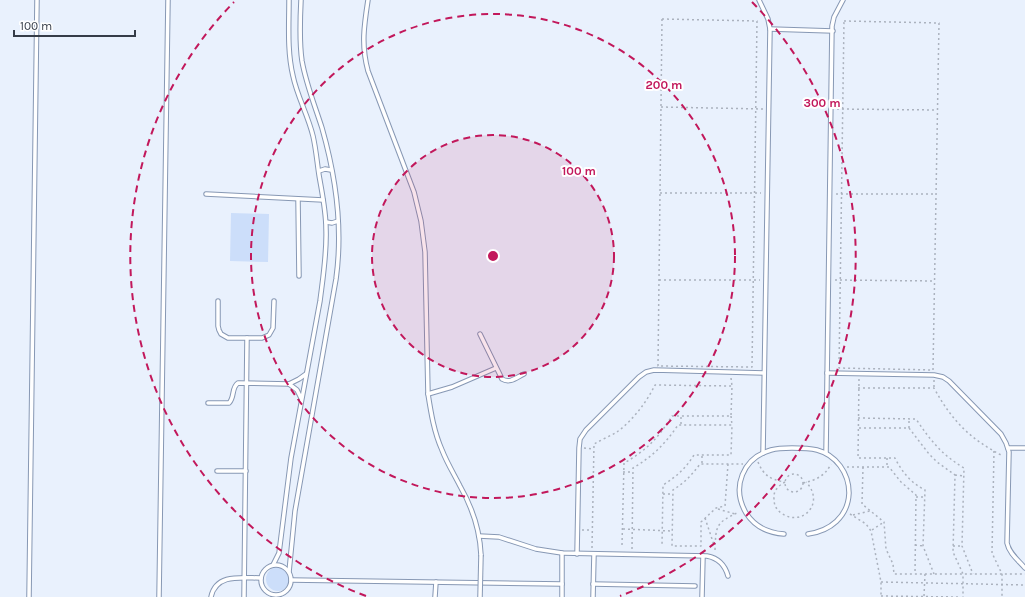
<svg xmlns="http://www.w3.org/2000/svg" width="1025" height="597" font-family="Karla,sans-serif">
	<rect width="100%" height="100%" fill="#e9f1fd"/>
	<g fill="#ccdefa">
		<path d="M231 213 269 214 268 262 230 261Z"/>
		<circle cx="278" cy="579" r="12"/>
	</g>
	<g fill="none" stroke-linecap="round" stroke-linejoin="round">
		<defs>
			<g id="service">
				<path d="M368 0C364 26 361 45 368 71L414 192 421 221 425 252 428 394C431 413 434 432 442 450 447 463 454 474 460 486 472 507 480 531 481 555"/>
				<path d="M759 0 768 19 770 29 763 453"/>
				<path d="M770 29 833 31"/>
				<path d="M319 171 325 169 331 170"/>
				<path d="M206 194 323 200"/>
				<path d="M298 199 299 276"/>
				<path d="M326 222 332 223 338 221"/>
				<path d="M218 301V326L219 330 221 334 228 338H262L269 335 273 328 274 301"/>
				<path d="M480 334 502 379C510 384 517 377 524 374"/>
				<path d="M827 373 934 375 943 377 949 381 1001 434 1006 443 1009 452 1007 543C1009 553 1018 560 1025 568"/>
				<path d="M289 384 297 390 301 398"/>
				<path d="M428 394 452 387 496 368"/>
				<path d="M208 403H229C235 397 231 388 238 383L289 384 299 379 306 374"/>
				<path d="M1008 448H1025"/>
				<path d="M826 453 832 26 834 17 843 0"/>
				<path d="M217 471H246"/>
				<path d="M784 534C768 533 755 527 746 513 731 487 743 458 771 450 778 448 786 448 792 448 800 448 809 448 817 450 836 455 849 473 849 493 848 517 830 531 808 534"/>
				<path d="M479 536 499 537 536 549 562 553 707 556C718 558 725 565 728 576"/>
				<path d="M577 554 579 448 580 439 586 430 639 377 646 372 654 370 764 373"/>
				<path d="M273 565 279 553 291 458 320 301C323 277 327 253 326 229 326 211 322 193 319 175 317 162 316 149 313 136 308 115 297 96 293 76 287 51 289 25 289 0"/>
				<circle cx="276" cy="580" r="15"/>
				<path d="M289 572 295 511 336 279C343 229 336 177 322 128 315 106 306 84 302 61 299 41 300 20 301 0"/>
				<path d="M291 580 562 584"/>
				<path d="M593 584 695 586"/>
				<path d="M29 597 37 0"/>
				<path d="M159 597 168 0"/>
				<path d="M211 597C216 573 242 578 261 578"/>
				<path d="M244 597 247 338"/>
				<path d="M435 597 436 582"/>
				<path d="M562 597V553"/>
				<path d="M593 597 594 554"/>
				<path d="M702 597 703 556"/>
			</g>
		</defs>
		<use href="#service" stroke="#8798b4" stroke-width="5.5"/>
		<g stroke="#abb2be" stroke-width="1.5" stroke-dasharray="2 3" stroke-linecap="butt">
			<path d="M662 19 757 21 752 367 658 366Z"/>
			<path d="M844 21 939 23 933 370 839 368Z"/>
			<path d="M661 107 763 109"/>
			<path d="M837 109 937 110"/>
			<path d="M660 193H761"/>
			<path d="M836 194H936"/>
			<path d="M659 280H760"/>
			<path d="M835 280 935 281"/>
			<path d="M731 378 732 386"/>
			<path d="M859 379 858 458H895C902 472 911 483 925 490L923 546 934 574"/>
			<path d="M934 380V388"/>
			<path d="M858 388H934C952 421 970 439 1003 456"/>
			<path d="M731 416 732 425"/>
			<path d="M858 418 916 419C930 440 942 455 964 468L962 546 973 574"/>
			<path d="M681 424V416"/>
			<path d="M859 428H909L929 454 937 462 955 475 953 552 963 574V597"/>
			<path d="M909 428V420"/>
			<path d="M584 448 594 449"/>
			<path d="M994 451 992 553 1002 574V597"/>
			<path d="M887 458V466"/>
			<path d="M758 462C764 476 770 479 784 482"/>
			<path d="M702 463V455"/>
			<path d="M728 464 725 506 716 508 701 522V546H672L673 490C684 483 692 475 700 464H743"/>
			<path d="M847 467H889L901 482 916 495 915 574"/>
			<path d="M863 467 862 504 884 522 886 549 893 564 894 574H1025"/>
			<path d="M623 472H633"/>
			<circle cx="794" cy="483" r="9"/>
			<path d="M955 475 964 476"/>
			<path d="M785 482C778 486 773 491 774 499 774 505 776 509 781 513 802 528 826 503 806 482"/>
			<path d="M803 483C816 480 825 476 831 464"/>
			<path d="M663 494H673"/>
			<path d="M916 497H925"/>
			<path d="M718 509 735 514"/>
			<path d="M850 514 866 524 871 531 881 582V597"/>
			<path d="M853 515 870 511"/>
			<path d="M705 518 714 545"/>
			<path d="M623 529 672 531"/>
			<path d="M582 530H592"/>
			<path d="M872 530 884 522"/>
			<path d="M915 545 923 546"/>
			<path d="M953 546H961"/>
			<path d="M592 548 594 444C601 440 610 436 617 432 633 420 646 403 655 385L732 386 731 416H672C659 437 646 451 624 463L622 545"/>
			<path d="M632 549 633 468C652 457 666 443 678 425H732L731 455H694C686 468 676 477 663 485L662 546"/>
			<path d="M715 550C716 526 715 523 739 512"/>
			<path d="M881 582 1025 585"/>
			<path d="M881 596 960 597"/>
			<path d="M924 596 925 574"/>
		</g>
		<use href="#service" stroke="#fff" stroke-width="3.5"/>
		<defs>
			<path id="service-bridge" d="M480 597 481 555"/>
		</defs>
		<use href="#service-bridge" stroke="#8798b4" stroke-width="5.5" stroke-linecap="butt"/>
		<use href="#service-bridge" stroke="#fff" stroke-width="3.5"/>
	</g>
	<circle cx="493" cy="256" r="121" fill="#c2185b" fill-opacity=".12"/>
	<g fill="none" stroke="#c2185b" stroke-width="2" stroke-dasharray="7 5">
		<circle cx="493" cy="256" r="121"/>
		<circle cx="493" cy="256" r="242"/>
		<path d="M366 596A363 363 0 0 1 234 2M752 2A363 363 0 0 1 620 596"/>
	</g>
	<circle cx="493" cy="256" r="6" fill="#c2185b" stroke="#fff" stroke-width="2"/>
	<g font-size="12" text-anchor="middle" font-weight="bold" fill="#c2185b" stroke="#fff" stroke-width="4" stroke-linejoin="round" paint-order="stroke">
		<text x="664" y="89">200 m</text>
		<text x="822" y="107">300 m</text>
		<text x="579" y="175">100 m</text>
	</g>
	<path d="M14 30v6h121v-6" fill="none" stroke="#353c48" stroke-width="2"/>
	<text x="20" y="30" font-size="12" fill="#353c48" stroke="#ffffff" stroke-width="3" paint-order="stroke">100 m</text>
</svg>
